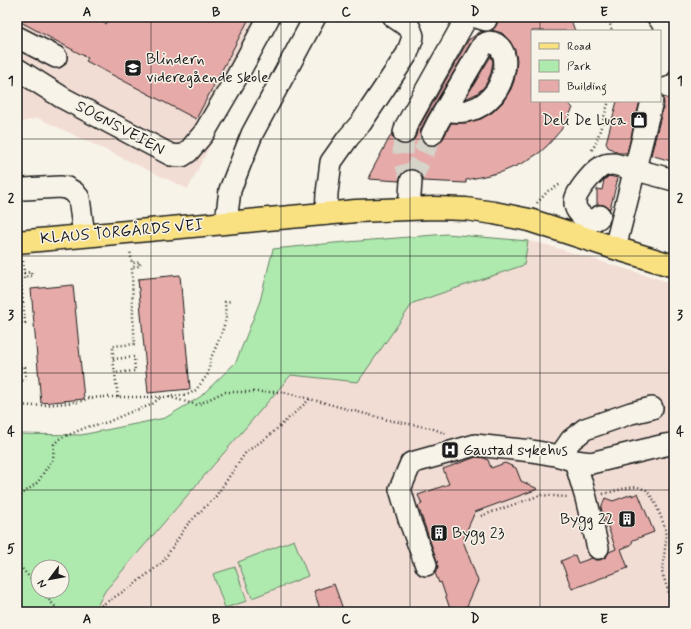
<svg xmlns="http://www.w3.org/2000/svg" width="691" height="629" font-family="Mynerve,sans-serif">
	<rect width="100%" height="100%" fill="#f7f3e8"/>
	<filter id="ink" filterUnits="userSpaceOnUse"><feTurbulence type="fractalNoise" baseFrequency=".025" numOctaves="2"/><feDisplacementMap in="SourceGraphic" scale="8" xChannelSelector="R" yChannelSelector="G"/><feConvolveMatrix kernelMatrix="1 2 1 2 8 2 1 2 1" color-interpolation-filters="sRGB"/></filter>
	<g filter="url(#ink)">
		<g fill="#f2ddd5">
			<path d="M17 17H275L188 189 38 118 18 123 17 126Z"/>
			<path d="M470 236 528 241 547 245 646 275 674 284V612H29L105 591 291 375Z"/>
		</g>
		<g fill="#aee9ae" stroke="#658265" fill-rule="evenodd">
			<path d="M447 234 528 241 524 265 413 303 358 382 291 375 105 591 96 608 83 612H17V434L81 435 165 418 200 397 236 362 260 301 273 249 334 243ZM38 567H62V591H38Z"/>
			<path d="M294 540 308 576 252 598 238 562Z"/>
			<path d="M235 567 247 601 225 608 213 574Z"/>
		</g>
		<g fill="#e6aba9" stroke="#1c1c1c">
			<path d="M17 17H93L106 24 110 17H250L196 119 86 61 88 58 17 20Z"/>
			<path d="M498 17H570L575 31H532V101H566L573 108 561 130 547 146 539 153 523 163 502 172 466 180V183L423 181 422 175 418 171 411 169 405 170 401 174 399 181 369 179 371 176H369L392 133V136L395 141 400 144 407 145 413 141 416 136 417 131 469 39H470L481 31 483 32 477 35 473 39 427 117 421 129 420 134 422 140 427 145 432 146 438 144 443 139 451 123H466L481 119 493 112 503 102 511 89 514 81 516 70 517 60 515 50 510 41 502 33 492 30 494 28 497 24Z"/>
			<path d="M491 56 493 62 492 67 491 73 486 84 482 89 476 94 465 99Z"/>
			<path d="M663 97 674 100V162L651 155 664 104Z"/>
			<path d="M617 101H640L627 153H618L608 147 606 143Z"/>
			<path d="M609 176 618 178 610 209 604 205 597 204V189L602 190 604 180Z"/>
			<path d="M180 275 190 389 148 393 138 279Z"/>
			<path d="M73 285 84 399 41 403 31 289Z"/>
			<path d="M476 457 484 458 488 460 491 468 505 463 516 468 521 481 538 489 475 512 466 532V533L463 541 478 581 467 606 451 612 441 582 439 583 435 573 438 567 437 561 418 506 422 504 418 495 449 484 443 469Z"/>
			<path d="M638 493 654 532 633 540 631 545 621 549 628 568 572 589 561 561 575 555 578 563 592 558 595 560H600L606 557 609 552 616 549 601 508 605 498 613 501 632 494V496Z"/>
			<path d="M334 584 344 612H321L314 591Z"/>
		</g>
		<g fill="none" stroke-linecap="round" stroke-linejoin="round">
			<g stroke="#d6d3c9" stroke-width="21" stroke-dasharray="21 10" stroke-linecap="butt">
				<path d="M404 133 403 156 411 181"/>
				<path d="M411 181 432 134"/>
			</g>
			<defs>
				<g id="minor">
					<path d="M476 17 486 20"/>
					<path d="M658 17 674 39"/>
					<path d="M17 37 56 57"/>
					<path d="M660 67 669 32"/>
					<path d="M17 69 63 98 171 155 182 156 188 152 204 133 235 80 269 17"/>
					<path d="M404 133 406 126 467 17"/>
					<path d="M432 134 438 122 483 45C488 42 491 41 496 44 512 55 503 83 493 95 487 102 479 108 470 110 462 113 453 111 445 110"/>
					<path d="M24 189 60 187 67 188 74 192 79 198 84 235"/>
					<path d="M409 209 411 181"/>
					<path d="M326 214 327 193 331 162 348 138 361 123 407 54 412 40 413 36 410 28 394 17"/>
					<path d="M600 216C592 227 574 214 575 202 575 192 596 168 605 165 608 164 611 164 614 164L674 180"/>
					<path d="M226 222 230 190 252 134 315 17"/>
					<path d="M615 248 652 101"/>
					<path d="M560 456 571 440 585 429 631 413 652 408"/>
					<path d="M575 461 586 498 598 548"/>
					<path d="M426 565 409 519 400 489 411 463 475 445 532 451 560 456 575 461 591 463 665 445 674 444"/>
				</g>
				<path id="major" d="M17 242 356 211 434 208 466 209 494 213 529 220 615 248 674 266"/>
			</defs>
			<use href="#minor" stroke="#1c1c1c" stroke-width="24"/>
			<use href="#major" stroke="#1c1c1c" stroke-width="25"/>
			<g stroke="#1c1c1c" stroke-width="2.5" stroke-dasharray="1 3" stroke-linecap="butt">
				<path d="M608 17 612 31"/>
				<path d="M592 150 596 143 609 101"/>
				<path d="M537 203 548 191 561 184"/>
				<path d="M23 261 24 273 31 272 32 276 24 277V281"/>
				<path d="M17 324 25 323 21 282"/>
				<path d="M113 359 134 357 135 371 115 373"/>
				<path d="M17 368 25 367 26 380 17 382"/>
				<path d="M118 397 113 359V346L135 344 133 318 132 267 140 266V262L132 263 130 250"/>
				<path d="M169 397 197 405 224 392H283L310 399"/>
				<path d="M17 405 32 406 79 402 89 398 106 397H167L189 394 196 390 208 374 211 358 221 335 226 319 225 302 231 301"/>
				<path d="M603 494 626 488 638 487 646 490 654 500 665 527 666 540 662 572 674 609"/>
				<path d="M17 498 38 482 44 472 53 459 54 444 59 439 87 427 108 422 128 413 151 405 161 397"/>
				<path d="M481 516 541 495 567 497"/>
				<path d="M17 563 38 587"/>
				<path d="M41 591 60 612"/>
				<path d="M91 612 132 586 162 563 187 525 216 496 246 452 269 436 310 399 388 420 431 428 447 434"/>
			</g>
			<use href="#minor" stroke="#f7f3e8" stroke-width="21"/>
			<use href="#major" stroke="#f9e181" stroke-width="22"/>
		</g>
	</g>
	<path fill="none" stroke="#1c1c1c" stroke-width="1" stroke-opacity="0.55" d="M151 17V612M281 17V612M410 17V612M540 17V31M540 101V612M17 139H674M17 256H674M17 373H674M17 490H674"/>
	<defs>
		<symbol id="school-square" viewBox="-11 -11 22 22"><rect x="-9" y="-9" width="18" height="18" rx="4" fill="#1c1c1c" stroke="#f7f3e8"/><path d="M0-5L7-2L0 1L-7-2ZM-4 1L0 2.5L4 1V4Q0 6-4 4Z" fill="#fff"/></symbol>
		<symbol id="shop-square" viewBox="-11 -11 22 22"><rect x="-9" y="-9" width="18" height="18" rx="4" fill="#1c1c1c" stroke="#f7f3e8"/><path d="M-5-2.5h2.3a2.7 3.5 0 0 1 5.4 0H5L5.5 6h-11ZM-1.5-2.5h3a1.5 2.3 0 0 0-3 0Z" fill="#fff"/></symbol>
		<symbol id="hospital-square" viewBox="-11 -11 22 22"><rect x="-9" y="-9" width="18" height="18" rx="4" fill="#1c1c1c" stroke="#f7f3e8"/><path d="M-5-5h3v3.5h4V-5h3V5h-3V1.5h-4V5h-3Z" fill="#fff"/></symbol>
		<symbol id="building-square" viewBox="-11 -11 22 22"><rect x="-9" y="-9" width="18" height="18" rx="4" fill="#1c1c1c" stroke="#f7f3e8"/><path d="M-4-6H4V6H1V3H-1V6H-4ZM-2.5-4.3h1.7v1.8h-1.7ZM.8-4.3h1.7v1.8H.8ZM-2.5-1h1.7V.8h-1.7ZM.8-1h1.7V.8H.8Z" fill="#fff"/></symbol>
	</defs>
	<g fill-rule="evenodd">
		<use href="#school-square" x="123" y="58" width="20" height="20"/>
		<use href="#shop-square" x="629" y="110" width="20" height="20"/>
		<use href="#hospital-square" x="440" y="440" width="20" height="20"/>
		<use href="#building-square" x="617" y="509" width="20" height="20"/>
		<use href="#building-square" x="429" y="523" width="20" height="20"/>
	</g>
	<g text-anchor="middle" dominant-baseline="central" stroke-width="3" stroke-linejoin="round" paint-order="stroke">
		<g font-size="16" fill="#1c1c1c" stroke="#f7f3e8" text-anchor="start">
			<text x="146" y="59">Blindern<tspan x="146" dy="18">videregående skole</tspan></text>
			<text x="626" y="120" text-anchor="end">Deli De Luca</text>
			<text x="463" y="450">Gaustad sykehus</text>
			<text x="614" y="519" text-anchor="end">Bygg 22</text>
			<text x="452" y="533">Bygg 23</text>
		</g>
		<g font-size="16" fill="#1c1c1c" stroke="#f7f3e8">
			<text transform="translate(120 128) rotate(28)">SOGNSVEIEN</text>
			<text transform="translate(122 232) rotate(-5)">KLAUS TORGÅRDS VEI</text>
		</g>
	</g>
	<rect width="691" height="629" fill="none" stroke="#f7f3e8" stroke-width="44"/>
	<rect x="531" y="30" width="130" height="72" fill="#f7f3e8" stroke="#9f9d96"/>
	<rect x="539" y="43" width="20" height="6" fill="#f9e181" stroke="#9f9d96"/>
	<text x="567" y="50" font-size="12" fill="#1c1c1c">Road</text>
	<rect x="539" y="60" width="20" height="12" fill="#aee9ae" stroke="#9f9d96"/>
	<text x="567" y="70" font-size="12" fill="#1c1c1c">Park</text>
	<rect x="539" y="80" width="20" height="12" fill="#e6aba9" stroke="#9f9d96"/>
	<text x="567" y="90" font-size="12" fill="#1c1c1c">Building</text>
	<g transform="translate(50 579) rotate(238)"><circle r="19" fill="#f7f3e8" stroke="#9f9d96"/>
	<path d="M0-3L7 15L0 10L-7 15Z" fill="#1c1c1c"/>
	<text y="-6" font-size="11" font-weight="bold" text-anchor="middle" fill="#1c1c1c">N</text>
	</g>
	<rect x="22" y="22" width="647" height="585" fill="none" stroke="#1c1c1c" stroke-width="1.5"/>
	<g font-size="13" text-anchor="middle" font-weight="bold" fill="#1c1c1c">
		<text x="87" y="16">A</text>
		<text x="216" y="16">B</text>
		<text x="346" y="16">C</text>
		<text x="475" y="16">D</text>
		<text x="604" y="16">E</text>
		<text x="11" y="85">1</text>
		<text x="680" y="85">1</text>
		<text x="11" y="202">2</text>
		<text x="680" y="202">2</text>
		<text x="11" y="319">3</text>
		<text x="680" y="319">3</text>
		<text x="11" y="436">4</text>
		<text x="680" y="436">4</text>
		<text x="11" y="553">5</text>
		<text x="680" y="553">5</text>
		<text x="87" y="623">A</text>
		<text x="216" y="623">B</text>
		<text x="346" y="623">C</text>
		<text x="475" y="623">D</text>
		<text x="604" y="623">E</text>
	</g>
</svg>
